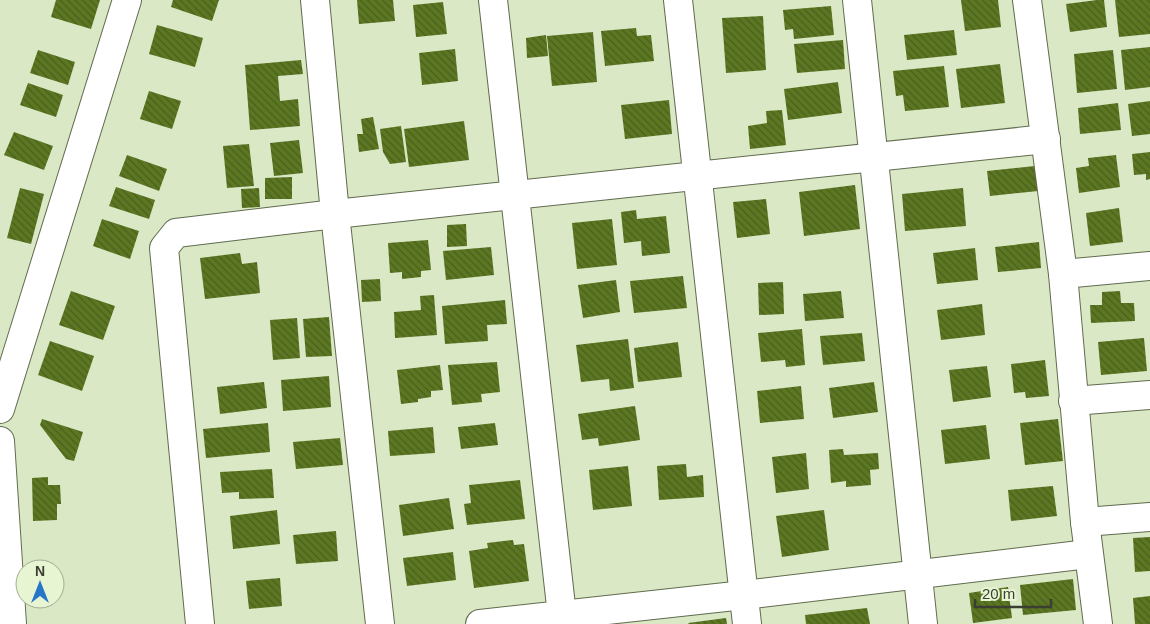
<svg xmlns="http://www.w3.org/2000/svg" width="1150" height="624" font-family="Helvetica,sans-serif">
	<defs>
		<pattern id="building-back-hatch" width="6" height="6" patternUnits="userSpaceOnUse" patternTransform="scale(1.25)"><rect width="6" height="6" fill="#5c7722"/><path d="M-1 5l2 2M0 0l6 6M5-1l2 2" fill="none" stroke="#495e1d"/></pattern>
	</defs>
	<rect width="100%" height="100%" fill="#dae8c6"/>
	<g fill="url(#building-back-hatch)">
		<path d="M56 0H100L91 29 51 17Z"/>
		<path d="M173 0H219L212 21 171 7Z"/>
		<path d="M357 0H393L395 21 359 24Z"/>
		<path d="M961 0H998L1001 27 965 31Z"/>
		<path d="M1097 0H1104L1107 27 1070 32 1066 4Z"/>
		<path d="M1115 0H1150V34L1119 37Z"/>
		<path d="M443 2 447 34 416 37 413 5Z"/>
		<path d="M831 6 834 35 794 39 793 29 785 30 783 10Z"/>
		<path d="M763 16 766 70 726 73 722 18Z"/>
		<path d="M157 25 203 38 195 67 149 54Z"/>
		<path d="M636 28 637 36 651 35 654 61 605 66 601 31Z"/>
		<path d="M954 30 957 55 907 60 904 35Z"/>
		<path d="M593 32 597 82 552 86 547 36Z"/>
		<path d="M546 35 548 56 527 58 526 38Z"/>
		<path d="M843 40 845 69 797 73 794 44Z"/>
		<path d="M1150 47V87L1125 90 1121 50Z"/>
		<path d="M455 49 458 81 422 85 419 53Z"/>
		<path d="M38 50 75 62 68 85 30 73Z"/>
		<path d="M1113 50 1117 89 1077 93 1074 54Z"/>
		<path d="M301 60 303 74 278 76 280 101 298 99 300 126 250 130 245 65Z"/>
		<path d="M1000 64 1005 103 961 108 956 69Z"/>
		<path d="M944 66 949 107 905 111 903 95 896 96 893 71Z"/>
		<path d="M838 82 842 113 788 120 784 89Z"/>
		<path d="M28 83 63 95 56 117 20 105Z"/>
		<path d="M149 91 181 101 172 129 140 119Z"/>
		<path d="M669 100 672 134 625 139 621 105Z"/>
		<path d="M1150 101V134L1132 136 1128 104Z"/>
		<path d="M1118 103 1121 130 1080 134 1078 108Z"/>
		<path d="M782 110 786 145 750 149 748 126 767 123 766 111Z"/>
		<path d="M373 117 379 149 359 152 357 134H363L361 119Z"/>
		<path d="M464 121 469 160 409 167 404 129Z"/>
		<path d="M401 126 406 162 390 164 383 152 380 129Z"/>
		<path d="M14 132 53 146 44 170 4 155Z"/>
		<path d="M299 140 303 173 274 176 270 143Z"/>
		<path d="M249 144 254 186 227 188 223 146Z"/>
		<path d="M1150 152V179L1146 180V174L1134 175 1132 154Z"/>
		<path d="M127 155 167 169 159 191 119 176Z"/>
		<path d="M1116 155 1120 187 1079 193 1076 168 1089 166 1088 158Z"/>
		<path d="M1035 166 1038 191 990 196 987 171Z"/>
		<path d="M292 177V199H265V178Z"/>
		<path d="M855 185 860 229 804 236 799 192Z"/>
		<path d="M116 187 155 200 149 219 109 206Z"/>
		<path d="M20 188 44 194 31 244 7 238Z"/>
		<path d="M259 188 260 207 242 208 241 189Z"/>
		<path d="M963 188 966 226 905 231 902 194Z"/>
		<path d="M766 199 770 234 737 238 733 202Z"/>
		<path d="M1119 208 1123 242 1090 246 1086 213Z"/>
		<path d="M636 210 637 219 666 216 670 253 642 256 641 241 624 243 621 212Z"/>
		<path d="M102 219 139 231 130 259 93 246Z"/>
		<path d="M612 219 617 265 577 269 572 223Z"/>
		<path d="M466 224 467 246 447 247V225Z"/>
		<path d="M428 240 431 270 421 271V277L402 279V272L390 273 388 243Z"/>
		<path d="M1039 242 1041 268 998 272 995 247Z"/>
		<path d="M491 247 494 275 446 280 443 251Z"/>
		<path d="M975 248 978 280 937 284 933 253Z"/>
		<path d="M240 253 242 264 257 262 260 293 205 299 200 258Z"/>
		<path d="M683 276 687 308 634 313 630 281Z"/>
		<path d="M380 279 381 301 362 302 361 280Z"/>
		<path d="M616 280 620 312 583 318 578 285Z"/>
		<path d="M783 282 784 314 759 315 758 283Z"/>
		<path d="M71 291 115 306 103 340 59 325Z"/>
		<path d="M841 291 844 318 805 321 803 294Z"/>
		<path d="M1120 291 1121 303H1134L1135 321 1091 323 1090 305H1102V292Z"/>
		<path d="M434 295 437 335 395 338 394 312 421 310 420 296Z"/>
		<path d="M505 300 507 324 487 325 488 341 445 344 442 306Z"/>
		<path d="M982 304 985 335 941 340 937 310Z"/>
		<path d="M329 317 332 356 306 357 303 319Z"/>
		<path d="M297 318 300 358 273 360 270 320Z"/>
		<path d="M802 329 805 365 786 367 785 360 761 362 758 333Z"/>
		<path d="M862 333 865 361 823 365 820 336Z"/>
		<path d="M1144 338 1147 371 1101 375 1098 342Z"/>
		<path d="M628 339 634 388 610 391 609 379 581 382 576 345Z"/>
		<path d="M50 341 94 356 82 391 38 375Z"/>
		<path d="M678 342 682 377 638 382 634 348Z"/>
		<path d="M1045 360 1049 396 1026 398 1025 392 1014 393 1011 364Z"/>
		<path d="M497 362 500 392 481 394 482 402 452 405 448 365Z"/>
		<path d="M440 365 443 390 431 391V397L418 399V402L401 404 397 370Z"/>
		<path d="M987 366 991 397 953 402 949 370Z"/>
		<path d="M329 376 331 407 283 411 281 380Z"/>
		<path d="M264 382 267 408 220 414 217 387Z"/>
		<path d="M874 382 878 412 833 418 829 388Z"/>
		<path d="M801 386 804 419 760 423 757 391Z"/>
		<path d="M635 406 640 440 599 446 598 438 582 440 578 414Z"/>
		<path d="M42 419 83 432 74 461 66 459 40 425Z"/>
		<path d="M1058 419 1063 461 1025 465 1020 423Z"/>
		<path d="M268 423 270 452 206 458 203 429Z"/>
		<path d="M495 423 498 445 461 449 458 427Z"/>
		<path d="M986 425 990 459 945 464 941 430Z"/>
		<path d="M433 427 435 453 390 456 388 431Z"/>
		<path d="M340 438 343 465 296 469 293 442Z"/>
		<path d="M843 449 844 455 878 453 879 469 870 470 871 485 846 487V481L831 483 829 450Z"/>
		<path d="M806 453 809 489 776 493 772 457Z"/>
		<path d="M686 464 687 477 703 475 704 497 659 500 657 466Z"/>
		<path d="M628 466 632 506 593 510 589 470Z"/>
		<path d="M272 469 274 498 239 499V492L222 493 220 472Z"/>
		<path d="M48 477V485H60L61 504H57V520L33 521 32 478Z"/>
		<path d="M520 480 525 519 467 525 464 504 471 503 469 485Z"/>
		<path d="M1053 486 1057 516 1011 521 1008 490Z"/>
		<path d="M449 498 454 529 403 536 399 505Z"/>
		<path d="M277 510 280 544 233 549 230 516Z"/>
		<path d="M824 510 829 550 782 557 776 516Z"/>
		<path d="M336 531 338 561 296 564 293 535Z"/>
		<path d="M1150 537V571L1135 572 1133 538Z"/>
		<path d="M513 540 514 545 524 544 529 581 474 588 469 551 488 548 487 543Z"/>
		<path d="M453 552 456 580 407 586 403 558Z"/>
		<path d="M280 578 282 606 249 609 246 581Z"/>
		<path d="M1073 579 1076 610 1023 615 1020 585Z"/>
		<path d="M1008 587 1012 618 973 623 969 593Z"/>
		<path d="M1150 596V624H1135L1133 598Z"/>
		<path d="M867 608 870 624H806L805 615Z"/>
		<path d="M726 618 727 624H689L688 623Z"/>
	</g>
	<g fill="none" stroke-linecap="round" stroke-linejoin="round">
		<defs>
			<g id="minor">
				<path d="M315 0 335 214 380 624"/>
				<path d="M493 0 563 624"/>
				<path d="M678 0 747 624"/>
				<path d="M857 0 923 624"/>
				<path d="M1027 0 1063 274 1085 522 1098 624"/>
				<path d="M1063 274 1150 266"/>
				<path d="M1073 401 1150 395"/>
				<path d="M0 409 127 0"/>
				<path d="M0 441 12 624"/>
				<path d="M1085 522 1150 517"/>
				<path d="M200 624 164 248 176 233 335 214 1046 139"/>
				<path d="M480 624 744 595 1088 554"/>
			</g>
		</defs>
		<use href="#minor" stroke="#606b4e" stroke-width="30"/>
		<use href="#minor" stroke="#fff" stroke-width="28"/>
	</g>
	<g transform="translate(40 584)"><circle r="24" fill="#e7f5d3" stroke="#a2ac93"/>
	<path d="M0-4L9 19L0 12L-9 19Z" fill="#2578c7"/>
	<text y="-8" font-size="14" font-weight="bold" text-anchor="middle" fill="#3a3f32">N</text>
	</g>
	<path d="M975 599v8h76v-8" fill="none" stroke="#3a3f32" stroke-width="2.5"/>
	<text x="982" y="599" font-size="15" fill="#3a3f32" stroke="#e7f5d3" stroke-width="4" paint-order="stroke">20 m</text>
</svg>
